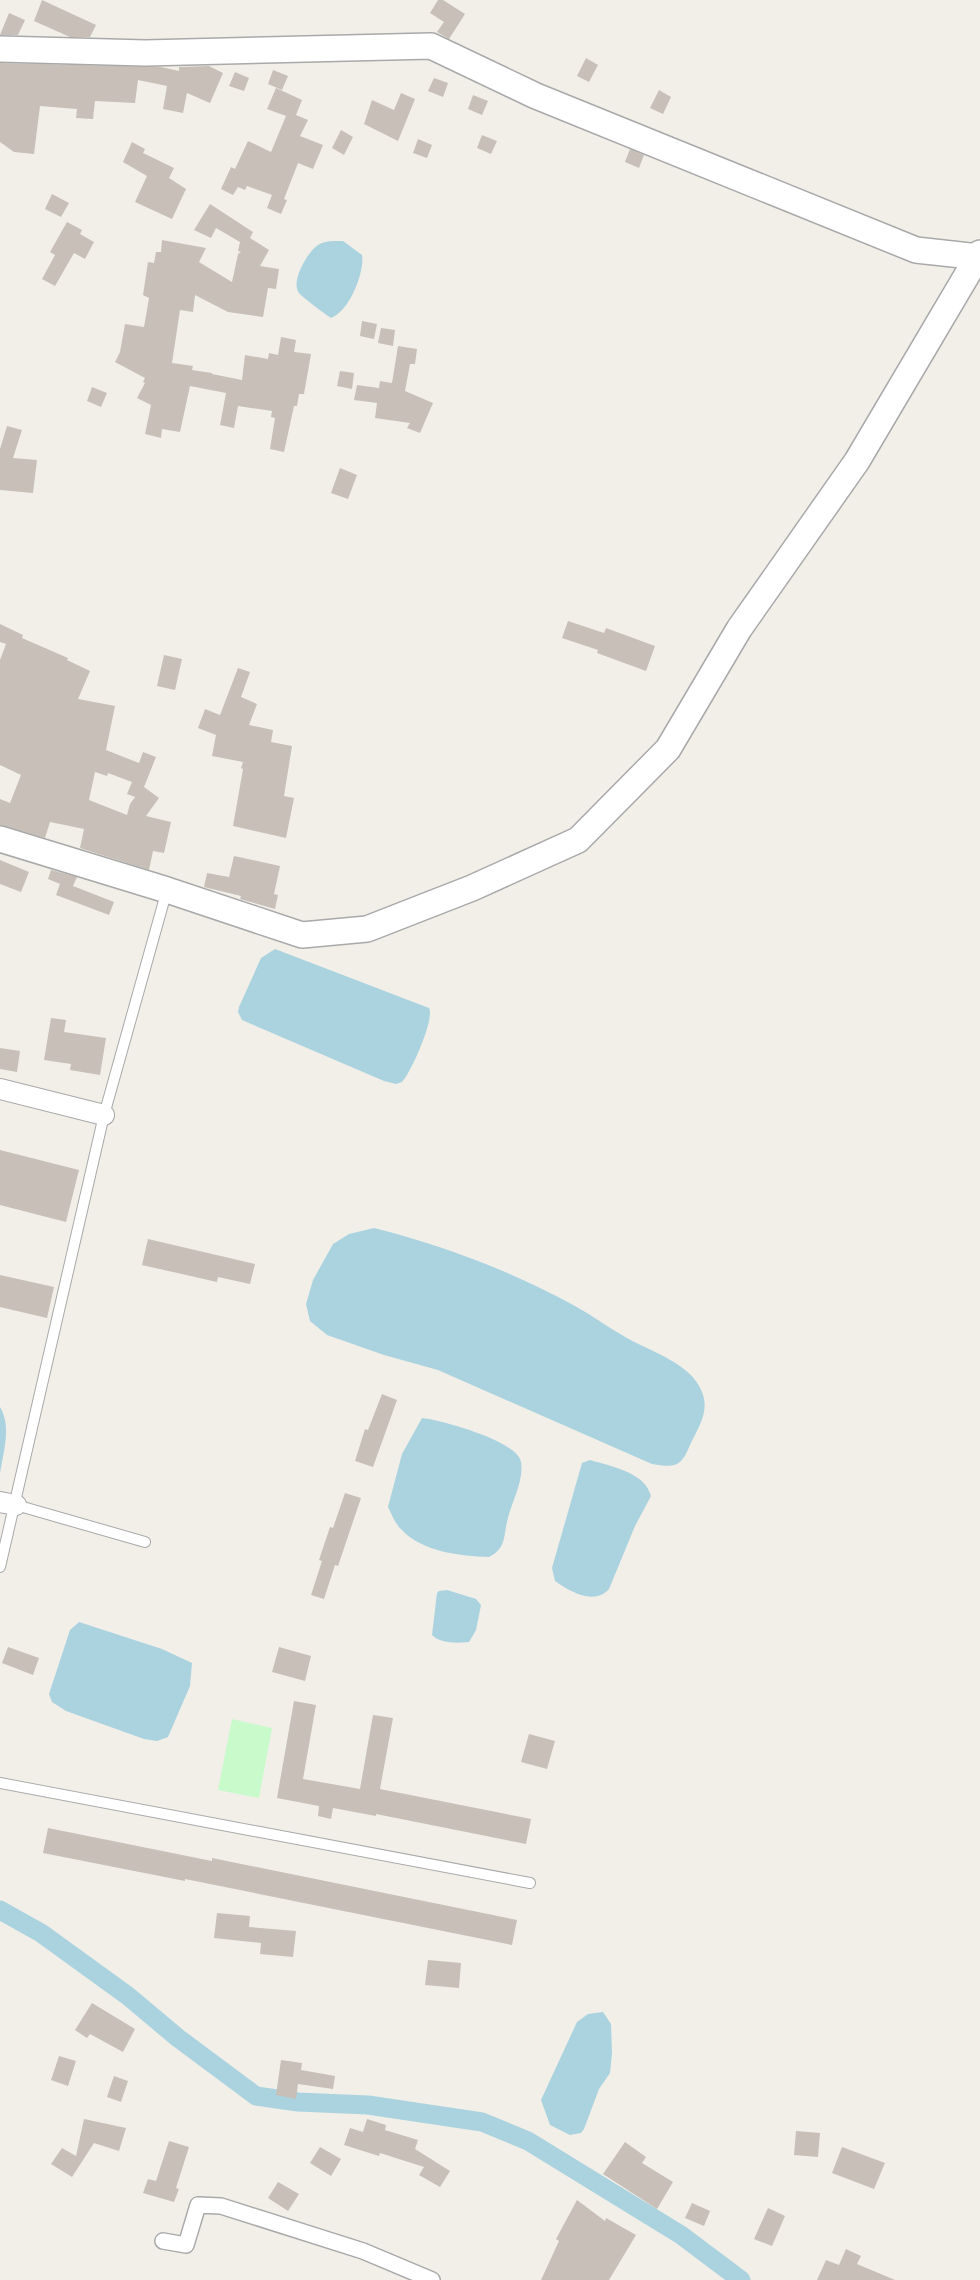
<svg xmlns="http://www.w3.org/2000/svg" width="980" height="2280" font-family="'Open Sans',sans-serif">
	<rect width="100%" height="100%" fill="#f2efe9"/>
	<path fill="#c8facc" d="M232 1719 272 1728 259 1798 218 1790Z"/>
	<g fill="#aad3df">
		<path d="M334 241H343L362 255C365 272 349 312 331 318 325 314 302 297 299 293 290 282 308 251 318 245 323 242 328 241 334 241Z"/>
		<path d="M275 949 429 1008C435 1019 411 1072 402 1082L396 1084 384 1081 242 1020 238 1012 239 1007 261 958Z"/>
		<path d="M374 1228C443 1245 513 1272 575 1306 593 1316 609 1328 627 1338 650 1351 692 1364 702 1392 710 1412 698 1428 690 1445 681 1467 675 1468 652 1464L438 1370 384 1355 327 1335 310 1321 306 1304 313 1280 333 1244 349 1234Z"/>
		<path d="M0 1407C12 1427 3 1453 0 1474Z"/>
		<path d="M422 1418C441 1420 518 1441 521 1462 524 1481 512 1501 508 1518 503 1536 507 1548 489 1557 461 1556 422 1552 402 1530 395 1524 392 1515 388 1507L402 1454Z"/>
		<path d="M590 1460C610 1466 645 1472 651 1496L635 1526 609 1589C594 1606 569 1591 555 1581L552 1568 582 1463Z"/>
		<path d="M447 1590 476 1599 481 1605 476 1630 469 1642C458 1643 440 1644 432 1635L437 1593 439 1591Z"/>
		<path d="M79 1622 162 1649 192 1663 190 1686 168 1737 157 1741 144 1739 66 1711 52 1702 49 1694 70 1630Z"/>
		<path d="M603 2012 611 2024 612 2053 610 2073 599 2089 584 2129 581 2133 570 2135 550 2125 541 2100 577 2022 588 2014Z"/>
	</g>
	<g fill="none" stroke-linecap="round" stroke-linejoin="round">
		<path stroke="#aad3df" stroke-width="19" d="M0 1910 41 1933 128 1996 178 2038 256 2096 298 2102 368 2105 482 2122 528 2141 681 2235 741 2280"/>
	</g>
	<g fill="#c7bfb8" fill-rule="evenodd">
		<path d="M42 0 96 25 90 37H70L34 21Z"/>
		<path d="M438 0H443L465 14 449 39 437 32 444 22 430 13Z"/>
		<path d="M9 13 25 20 18 35H0Z"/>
		<path d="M586 58 598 65 589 82 577 76Z"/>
		<path d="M0 63 161 67 179 71V67L209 66 223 73 210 103 187 93 183 113 163 109 167 86 138 80 135 103 95 101 93 119 76 118 77 109 40 106 34 154 14 152 0 142Z"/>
		<path d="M273 70 288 76 282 90 268 84Z"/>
		<path d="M235 72 249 78 244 91 229 86Z"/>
		<path d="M434 78 448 83 443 97 428 91Z"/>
		<path d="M276 88 302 100 296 115 308 120 300 136 323 145 313 169 298 163 284 199 287 200 281 214 267 208 272 195 247 186 245 190 238 187 233 195 221 189 231 167 235 169 248 141 271 152 286 116 267 109Z"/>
		<path d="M659 90 671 97 663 114 650 108Z"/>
		<path d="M401 93 415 99 398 141 364 124 372 100 394 110Z"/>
		<path d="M473 95 488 101 482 115 468 109Z"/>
		<path d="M341 130 353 137 344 155 332 148Z"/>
		<path d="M482 135 497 141 491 154 477 148Z"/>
		<path d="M418 139 432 145 427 158 413 153Z"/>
		<path d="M132 142 145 149 143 153 174 168 169 178 186 189 172 219 135 202 147 176 123 162Z"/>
		<path d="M630 149 644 155 639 168 625 162Z"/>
		<path d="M52 194 69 203 61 217 45 209Z"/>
		<path d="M210 204 253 232 250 238 269 250 260 266 279 269 276 289 268 288 263 317 228 312 195 295 193 312 180 310 172 363 193 366 192 370 212 373V374L242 380 245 355 268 359 269 353 278 355 281 337 296 340 294 352 311 354 304 394H299L297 406H294L284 452 270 449 275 418 271 417 272 411 238 406 234 428 220 425 226 393 190 386 180 432 162 429 161 438 145 434 151 405 137 398 145 383 143 382 145 378 115 362 120 352 125 324 144 327 149 298 143 295 148 262 154 263 156 252H161L162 240 206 248 199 262 232 282 238 254 241 252 238 251 240 242 216 228 211 238 194 230Z"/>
		<path d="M67 222 82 230 80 234 94 242 85 259 74 253 55 286 42 279 55 255 50 252Z"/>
		<path d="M362 321 377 324 374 339 360 336Z"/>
		<path d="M381 328 395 330 393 346 378 343Z"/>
		<path d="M398 346 417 349 415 364H410L405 391 433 403 420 433 407 428 410 423 375 418 377 403 354 400 357 385 379 388 380 381 392 383Z"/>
		<path d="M340 371 354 373 352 389 337 386Z"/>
		<path d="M92 387 107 393 101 407 87 401Z"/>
		<path d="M7 426 22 430 13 458 37 460 33 493 0 490V449Z"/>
		<path d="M340 468 357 475 348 499 331 493Z"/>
		<path d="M568 621 604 633 606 628 655 646 646 671 597 653 598 650 562 638Z"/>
		<path d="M0 624 23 635 22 638 68 658 67 660 90 671 78 699 115 706 106 750 139 763 143 752 156 757 144 787 159 798 146 816 171 822 164 853 153 851 149 870 80 848 84 829 50 822 45 838 0 825V799L10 803 21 775 0 765V660L6 644 0 642ZM95 772 107 776 108 773 132 782 127 794 135 797 130 804 127 815 89 800Z"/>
		<path d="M164 655 182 659 175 690 157 686Z"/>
		<path d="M238 668 250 672 241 697 257 704 249 725 273 730 271 742 292 746 284 796 294 798 286 838 233 826 243 769 241 768 243 762 212 756 216 735 198 728 205 709 220 715Z"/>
		<path d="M234 856 280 866 274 894 278 895 275 909 240 899 241 896 204 887 207 873 229 877Z"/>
		<path d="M0 860 29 872 21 892 0 884Z"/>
		<path d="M51 870 77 877 73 886 114 902 109 915 56 895 60 884 48 879Z"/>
		<path d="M51 1018 66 1020 64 1032 106 1038 100 1075 70 1070 71 1064 44 1060Z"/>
		<path d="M0 1048 20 1051 17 1072 0 1069Z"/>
		<path d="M0 1150 79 1170 66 1222 0 1205Z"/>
		<path d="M148 1239 255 1264 250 1284 218 1277 217 1282 142 1265Z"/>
		<path d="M0 1275 54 1287 47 1318 0 1307Z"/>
		<path d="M382 1394 397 1400 373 1467 355 1461 365 1429 368 1430Z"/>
		<path d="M345 1493 361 1498 338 1566 335 1565 324 1599 311 1595 322 1561 319 1560 330 1527 333 1528Z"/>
		<path d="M8 1647 39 1658 33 1675 2 1663Z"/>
		<path d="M279 1647 311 1656 305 1681 272 1672Z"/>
		<path d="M294 1701 316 1705 303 1779 360 1789 373 1715 393 1718 380 1789 531 1819 526 1844 376 1814V1816L333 1808 331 1819 318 1816 319 1806 277 1798Z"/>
		<path d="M529 1734 555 1741 547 1769 521 1762Z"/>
		<path d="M48 1828 212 1861V1858L517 1920 512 1945 185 1879V1881L43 1853Z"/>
		<path d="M217 1913 250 1916 249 1927 296 1931 293 1957 260 1954 261 1943 214 1938Z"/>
		<path d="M428 1960 461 1963 459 1988 425 1985Z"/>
		<path d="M92 2003 135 2029 123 2052 90 2034 87 2038 75 2030Z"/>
		<path d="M59 2056 76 2061 68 2086 51 2080Z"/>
		<path d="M281 2060 302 2063 301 2070 335 2076 333 2089 298 2084 296 2099 276 2095Z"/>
		<path d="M114 2076 128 2081 121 2102 107 2097Z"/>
		<path d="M84 2119 126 2128 119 2151 94 2143 72 2177 51 2164 62 2148 76 2156Z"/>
		<path d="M367 2119 386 2125 385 2130 418 2140 415 2149 450 2171 440 2187 419 2175 424 2167 380 2153 379 2156 344 2145 350 2128 363 2132Z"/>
		<path d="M796 2131 820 2133 818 2157 794 2155Z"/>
		<path d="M169 2141 189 2147 176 2188 179 2189 174 2202 143 2193 148 2179 156 2181Z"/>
		<path d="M625 2142 646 2157 642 2163 673 2182 657 2209 603 2174Z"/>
		<path d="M320 2147 341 2159 331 2176 310 2163Z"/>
		<path d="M842 2147 885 2163 874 2189 832 2173Z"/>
		<path d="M278 2182 299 2194 288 2211 268 2198Z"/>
		<path d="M577 2200 605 2221 606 2218 636 2235 609 2280H541L559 2241 556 2239Z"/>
		<path d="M692 2203 710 2211 704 2226 685 2218Z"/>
		<path d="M768 2208 785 2216 772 2246 754 2239Z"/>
		<path d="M846 2249 861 2256 857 2264 895 2280H817L826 2260 839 2265Z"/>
	</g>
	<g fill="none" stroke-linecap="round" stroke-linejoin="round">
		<defs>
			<g id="service">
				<path d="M16 1505 145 1542"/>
				<path d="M0 1567 104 1115 167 890"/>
				<path d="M0 1783 530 1883"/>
			</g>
			<path id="pedestrian" d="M163 2241 186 2245 198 2205 221 2206 363 2251 432 2280"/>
			<g id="minor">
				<path d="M0 1089 104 1115"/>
				<path d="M0 1502 16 1505"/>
			</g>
			<g id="tertiary">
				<path d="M0 49 145 53 431 46 536 96 916 250 980 257"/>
				<path d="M0 839 167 890 302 935 367 929 472 888 578 840 668 749 739 629 857 461 980 253"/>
			</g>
		</defs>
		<use href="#service" stroke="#a9a9a9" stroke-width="12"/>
		<use href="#pedestrian" stroke="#a9a9a9" stroke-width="18"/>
		<use href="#minor" stroke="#a9a9a9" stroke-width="22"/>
		<use href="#tertiary" stroke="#a9a9a9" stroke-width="28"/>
		<use href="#service" stroke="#fff" stroke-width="10"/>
		<use href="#pedestrian" stroke="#fff" stroke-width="15"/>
		<use href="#minor" stroke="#fff" stroke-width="20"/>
		<use href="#tertiary" stroke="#fff" stroke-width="25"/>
	</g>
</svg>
